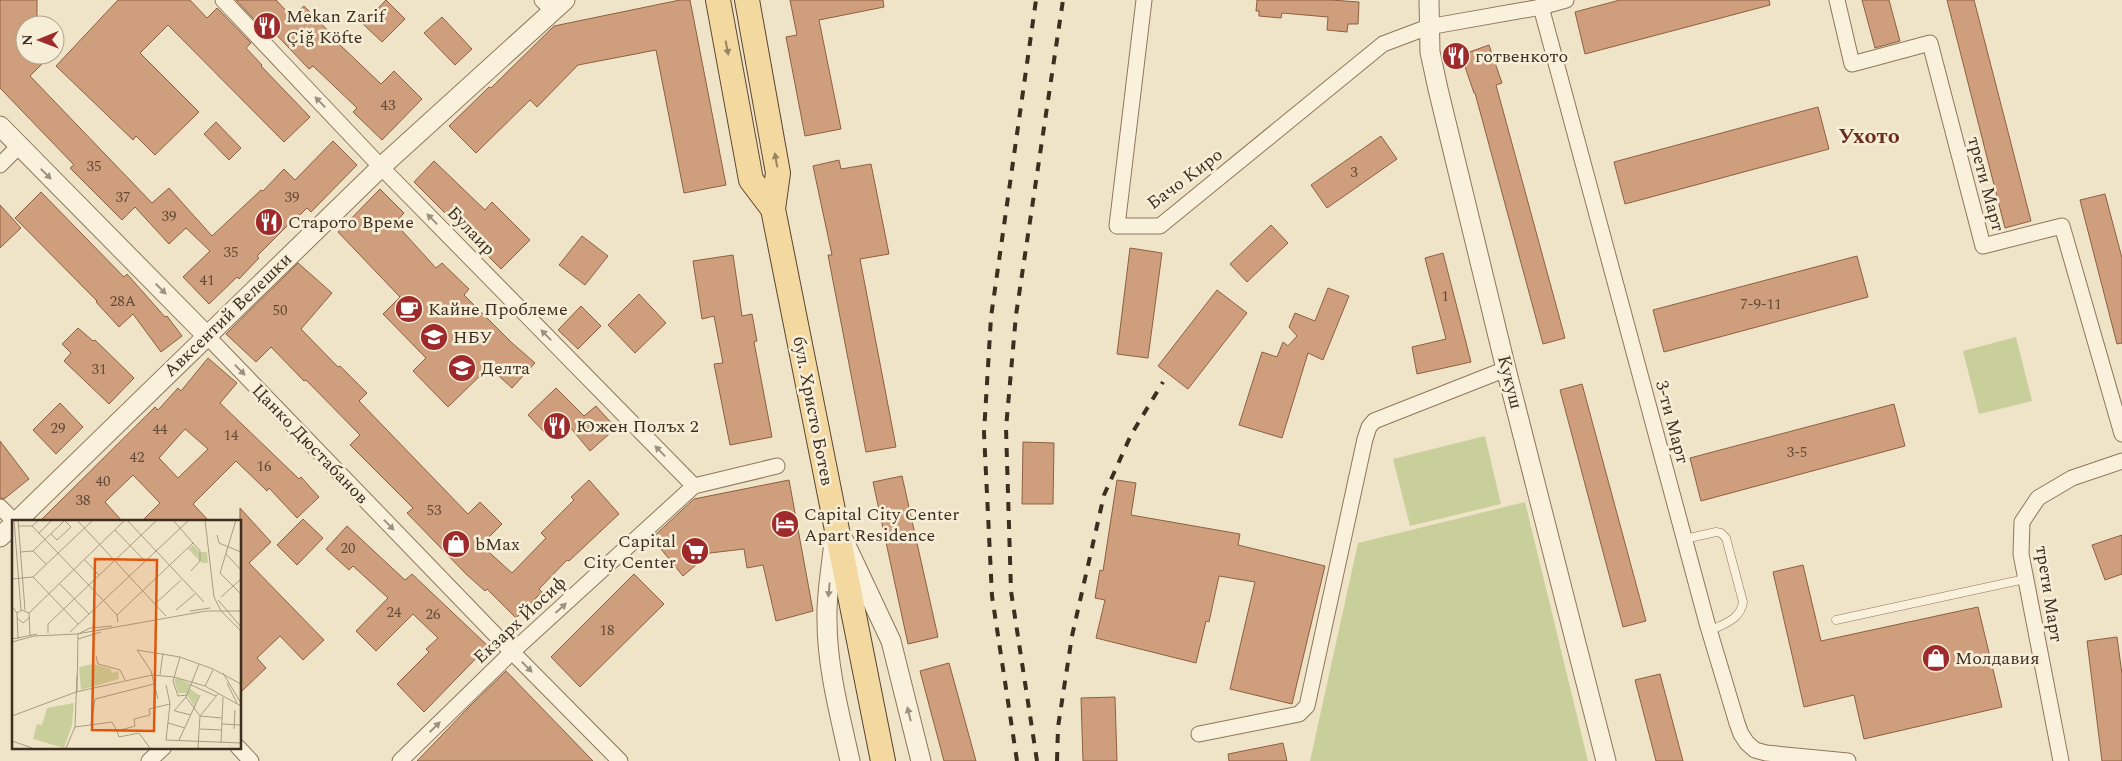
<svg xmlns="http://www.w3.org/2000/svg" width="2122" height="761" font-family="Spectral,serif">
	<rect width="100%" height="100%" fill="#f0e4c8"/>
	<g fill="#c9cf9b">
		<path d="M2016 337 2032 401 1979 414 1963 351Z"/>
		<path d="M1485 436 1501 504 1410 526 1393 459Z"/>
		<path d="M1525 502 1588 761H1310L1358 543Z"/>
	</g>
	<g fill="#cf9f7d" stroke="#8d5f41" fill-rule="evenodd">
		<path d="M0 0H37V25H25V55H51L30 76 152 203 169 188 212 236 261 190 263 191 284 169 295 180 333 141 357 165 311 212 307 208 295 220 294 219 257 256 259 258 239 279 237 277 209 304 183 277 210 251 186 228 169 244 135 207 122 220 70 168 74 165 0 88Z"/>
		<path d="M118 0H190L207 18 217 8 251 43 246 48 262 65 261 66 310 117 284 142 168 25 140 53 199 112 155 155 136 136 133 140 56 66Z"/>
		<path d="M236 0H276L292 17 304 6 339 42 338 43 381 84 394 71 422 99 382 140 353 112 357 108 313 66 309 69 268 26 264 30Z"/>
		<path d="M386 0 405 19 382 42 363 24Z"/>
		<path d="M680 0H690L726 185 684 193 656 50 578 65 537 107 530 100 476 153 449 126 489 87 491 88 554 26Z"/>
		<path d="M790 0H883L884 7 819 20 841 129 805 136 786 37 797 35Z"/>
		<path d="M1257 0H1331L1359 2 1358 24H1348L1347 32 1327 30 1328 17 1282 13 1281 18 1259 16V11H1256Z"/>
		<path d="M1620 0H1769L1770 5 1585 54 1575 12Z"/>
		<path d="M1862 0H1889L1900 41 1875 48Z"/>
		<path d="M1947 0H1974L2031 221 2005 228Z"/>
		<path d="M442 17 472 49 455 65 424 33Z"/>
		<path d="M1489 45 1502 83 1496 85 1565 338 1543 344 1475 93H1474L1461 55Z"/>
		<path d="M1818 107 1829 149 1625 204 1614 162Z"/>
		<path d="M216 122 241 148 229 160 204 134Z"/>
		<path d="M1381 136 1397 159 1327 208 1311 185Z"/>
		<path d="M839 160 841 169 871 164 889 254 860 259 896 447 866 452 828 255H832L813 166Z"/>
		<path d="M434 161 485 210 492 202 530 240 501 269 414 182Z"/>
		<path d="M380 189 404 213 395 223 436 268 442 263 469 289 464 295 511 342 535 363 512 388 489 367 448 407 413 371 426 358 383 314 400 297 338 232Z"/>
		<path d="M41 192 124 277 127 274 165 317 167 316 182 336 161 352 133 314 119 327 96 302 97 301 15 218Z"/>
		<path d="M2105 194 2122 258V343L2117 344 2080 200Z"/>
		<path d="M0 205 21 228 0 248Z"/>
		<path d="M1271 225 1288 243 1247 282 1230 264Z"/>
		<path d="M582 236 608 256 585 285 559 265Z"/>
		<path d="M1130 248 1162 253 1148 358 1117 354Z"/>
		<path d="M1443 253 1471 362 1417 374 1412 347 1446 339 1425 258Z"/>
		<path d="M733 255 742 316 752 314 757 341 754 342 772 437 730 445 714 364 723 363 714 316 702 319 693 261Z"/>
		<path d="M1857 256 1868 297 1664 352 1653 310Z"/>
		<path d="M298 263 332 293 301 329 338 367 340 366 367 393 359 401 468 514 480 502 502 524 481 545 512 573 546 538 541 533 574 500 571 497 589 480 619 514 569 561 567 560 539 589 542 592 516 618 487 589 485 591 466 574 407 513 413 508 350 445 360 435 306 380 304 381 271 347 256 362 226 334Z"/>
		<path d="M1328 288 1349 296 1323 360 1308 353 1282 438 1239 425 1262 352 1277 357 1283 342 1288 346 1297 336 1289 327 1295 313 1315 321Z"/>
		<path d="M1217 290 1247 313 1188 389 1158 366Z"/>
		<path d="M639 294 666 323 635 353 608 325Z"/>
		<path d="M581 306 601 326 578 349 558 330Z"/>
		<path d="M78 328 93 341 95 340 134 378 109 404 64 361 71 353 62 344Z"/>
		<path d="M208 358 237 383 220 403 299 479 301 477 319 497 297 518 269 488 267 491 236 461 193 504 209 521H142L160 503 133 475 105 502 122 521H40L155 407 158 410 178 388 181 391ZM185 429 208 449 178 478 159 458Z"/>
		<path d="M1582 384 1646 621 1623 627 1560 390Z"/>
		<path d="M556 388 584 416 596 406 616 428 590 451 564 420 548 436 528 415Z"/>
		<path d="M60 403 83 427 56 454 33 430Z"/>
		<path d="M1894 404 1905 446 1701 501 1690 458Z"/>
		<path d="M0 441 29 479 4 499 0 498Z"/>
		<path d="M1023 442 1054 443 1053 504H1022Z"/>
		<path d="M902 476 938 637 908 644 873 482Z"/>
		<path d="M789 480 813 611 776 621 763 565 747 568 744 549 710 553 683 576 652 538 694 499Z"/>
		<path d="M1117 480 1136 483 1131 515 1240 534 1238 545 1325 566 1292 704 1230 689 1255 582 1219 576 1209 622 1206 621 1196 663 1096 638 1105 600 1095 598 1100 570 1103 571Z"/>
		<path d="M240 508 271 542 249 563 324 640 303 660 280 636 257 658 266 668 240 693Z"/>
		<path d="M303 519 323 538 297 565 277 545Z"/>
		<path d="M347 526 405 580 412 574 488 646 424 712 397 684 429 652 426 649 438 638 413 614 376 651 356 631 388 598 353 566 349 570 326 549Z"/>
		<path d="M2122 535V574L2105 580 2092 545Z"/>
		<path d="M1803 565 1821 641 1978 607 2002 707 1864 739 1854 695 1804 707 1773 572Z"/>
		<path d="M634 574 664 604 580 687 551 657Z"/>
		<path d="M2117 637 2122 674V761H2102L2087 641Z"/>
		<path d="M949 663 976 761H944L920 671Z"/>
		<path d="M506 671 593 761H417L470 706Z"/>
		<path d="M1660 674 1683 761H1656L1635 680Z"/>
		<path d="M1115 697 1117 761H1083L1081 698Z"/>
		<path d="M1283 743 1287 761H1229L1228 754Z"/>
	</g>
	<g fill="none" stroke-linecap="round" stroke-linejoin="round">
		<defs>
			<g id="service">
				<path d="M1685 539 1716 532 1721 533 1726 538 1743 602C1740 620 1725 623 1710 631"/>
				<path d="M1836 620 2025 579"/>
			</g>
			<g id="minor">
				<path d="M223 0 381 167 694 486"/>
				<path d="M542 0 554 12"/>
				<path d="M1144 0 1117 226H1160L1383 44 1428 27 1541 7 1566 0"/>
				<path d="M1837 0 1852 64 1930 43 1983 246 2062 226 2122 434"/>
				<path d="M1541 7 1707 623 1737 723 1741 734 1747 743 1755 750 1766 753 1848 761"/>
				<path d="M0 165 19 146"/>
				<path d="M206 335 512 652 620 761"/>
				<path d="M0 507 14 521"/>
				<path d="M1199 734 1299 714 1307 706 1365 439 1369 427 1374 421 1506 369"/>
				<path d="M238 747 251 761"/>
				<path d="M149 761 164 747"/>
				<path d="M400 761 512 652 694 486 777 466"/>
				<path d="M2061 761 2021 554 2022 522 2038 498 2072 478 2122 461"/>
			</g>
			<g id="tertiary">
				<path d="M1429 0 1430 52 1438 89 1506 369 1606 761"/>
				<path d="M0 126 206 335"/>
				<path d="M17 521 381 167 565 0"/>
				<path d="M0 537 14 524"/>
				<path d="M834 540C832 566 826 594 827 620 827 668 840 715 850 761"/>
				<path d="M844 541 891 641 921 761"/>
			</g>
			<g id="primary">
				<path d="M718 0 751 180 773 209"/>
				<path d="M747 0 778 173 773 209 883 761"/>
			</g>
		</defs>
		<use href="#service" stroke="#8d765c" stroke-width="9"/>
		<use href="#minor" stroke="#8d765c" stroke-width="17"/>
		<use href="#tertiary" stroke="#8d765c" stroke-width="21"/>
		<use href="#primary" stroke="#5b4430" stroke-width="26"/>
		<use href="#service" stroke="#faf1dc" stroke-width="8"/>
		<use href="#minor" stroke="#faf1dc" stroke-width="15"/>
		<use href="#tertiary" stroke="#faf1dc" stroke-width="19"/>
		<use href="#primary" stroke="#f3d9a0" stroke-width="24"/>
		<g stroke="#3d2e20" stroke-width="4" stroke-dasharray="9 9" stroke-linecap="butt">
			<path d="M1017 761 992 596 984 433 991 317 1036 0"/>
			<path d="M1037 761 1011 591 1006 428 1016 315 1063 0"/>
			<path d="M1057 761 1058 727 1072 636 1104 495 1131 435 1163 382"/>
		</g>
	</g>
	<defs><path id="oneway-solid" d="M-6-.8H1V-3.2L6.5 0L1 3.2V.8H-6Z" transform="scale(1.25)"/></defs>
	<g fill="#988460">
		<use href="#oneway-solid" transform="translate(727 48) rotate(79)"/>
		<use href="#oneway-solid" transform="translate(776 160) rotate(-100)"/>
	</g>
	<g fill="#9c907e">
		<use href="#oneway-solid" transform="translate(320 102) rotate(-134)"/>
		<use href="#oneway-solid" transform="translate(46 174) rotate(45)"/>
		<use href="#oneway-solid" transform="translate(432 219) rotate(-134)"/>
		<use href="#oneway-solid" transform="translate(161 289) rotate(45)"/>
		<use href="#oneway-solid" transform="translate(546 335) rotate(-134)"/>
		<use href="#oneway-solid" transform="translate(240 370) rotate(46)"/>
		<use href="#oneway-solid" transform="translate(660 451) rotate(-134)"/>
		<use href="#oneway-solid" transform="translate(389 525) rotate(46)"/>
		<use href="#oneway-solid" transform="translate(829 590) rotate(95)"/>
		<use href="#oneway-solid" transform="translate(561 608) rotate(-42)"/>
		<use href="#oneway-solid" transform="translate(527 667) rotate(45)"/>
		<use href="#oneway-solid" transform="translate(909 714) rotate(-104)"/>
		<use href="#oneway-solid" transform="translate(435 727) rotate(-44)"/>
	</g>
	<defs>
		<symbol id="restaurant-disc" viewBox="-11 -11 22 22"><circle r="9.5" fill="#9e2a2b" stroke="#f7eed8"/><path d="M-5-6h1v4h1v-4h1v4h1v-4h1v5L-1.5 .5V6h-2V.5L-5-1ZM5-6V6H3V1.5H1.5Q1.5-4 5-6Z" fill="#fff"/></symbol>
		<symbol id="cafe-disc" viewBox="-11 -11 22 22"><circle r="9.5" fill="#9e2a2b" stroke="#f7eed8"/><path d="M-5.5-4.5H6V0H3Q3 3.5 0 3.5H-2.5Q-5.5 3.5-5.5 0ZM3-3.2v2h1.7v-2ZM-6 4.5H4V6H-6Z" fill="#fff"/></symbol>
		<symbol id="university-disc" viewBox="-11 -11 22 22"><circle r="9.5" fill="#9e2a2b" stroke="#f7eed8"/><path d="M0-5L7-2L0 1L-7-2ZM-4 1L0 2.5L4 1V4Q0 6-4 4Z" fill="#fff"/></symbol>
		<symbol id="hotel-disc" viewBox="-11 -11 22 22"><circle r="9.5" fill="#9e2a2b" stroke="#f7eed8"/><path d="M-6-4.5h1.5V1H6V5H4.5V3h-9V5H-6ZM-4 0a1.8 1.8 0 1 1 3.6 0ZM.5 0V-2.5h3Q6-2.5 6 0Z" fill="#fff"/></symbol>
		<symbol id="shop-disc" viewBox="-11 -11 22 22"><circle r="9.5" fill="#9e2a2b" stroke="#f7eed8"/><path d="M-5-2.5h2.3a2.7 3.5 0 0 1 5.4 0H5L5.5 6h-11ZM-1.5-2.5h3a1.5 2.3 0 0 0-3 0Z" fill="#fff"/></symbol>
		<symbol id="supermarket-disc" viewBox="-11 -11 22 22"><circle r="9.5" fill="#9e2a2b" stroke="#f7eed8"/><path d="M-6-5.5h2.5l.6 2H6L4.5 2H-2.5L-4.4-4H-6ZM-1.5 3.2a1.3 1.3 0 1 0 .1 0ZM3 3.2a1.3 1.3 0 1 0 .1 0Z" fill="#fff"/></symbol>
	</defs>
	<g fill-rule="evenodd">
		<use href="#restaurant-disc" x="251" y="10" width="32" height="32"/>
		<use href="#restaurant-disc" x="1440" y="40" width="32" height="32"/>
		<use href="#restaurant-disc" x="253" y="206" width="32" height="32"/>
		<use href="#cafe-disc" x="393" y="293" width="32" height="32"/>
		<use href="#university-disc" x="418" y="321" width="32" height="32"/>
		<use href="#university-disc" x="446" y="352" width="32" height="32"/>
		<use href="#restaurant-disc" x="541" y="410" width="32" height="32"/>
		<use href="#hotel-disc" x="769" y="508" width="32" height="32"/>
		<use href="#shop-disc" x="440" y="528" width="32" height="32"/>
		<use href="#supermarket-disc" x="679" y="535" width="32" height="32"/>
		<use href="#shop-disc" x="1920" y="642" width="32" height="32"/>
	</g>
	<g text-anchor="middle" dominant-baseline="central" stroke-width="5" stroke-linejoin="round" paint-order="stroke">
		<g font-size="15" fill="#624a37">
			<text x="388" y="105">43</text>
			<text x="94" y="166">35</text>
			<text x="1354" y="172">3</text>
			<text x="123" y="197">37</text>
			<text x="292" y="197">39</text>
			<text x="169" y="216">39</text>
			<text x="231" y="252">35</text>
			<text x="207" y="280">41</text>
			<text x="1445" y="296">1</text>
			<text x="123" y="301">28А</text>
			<text x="1761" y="304">7-9-11</text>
			<text x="280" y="310">50</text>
			<text x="99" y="369">31</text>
			<text x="58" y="428">29</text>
			<text x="160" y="429">44</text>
			<text x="231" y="435">14</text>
			<text x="1797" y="452">3-5</text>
			<text x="137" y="457">42</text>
			<text x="264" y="466">16</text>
			<text x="103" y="481">40</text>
			<text x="83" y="500">38</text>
			<text x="434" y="510">53</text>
			<text x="348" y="548">20</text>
			<text x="394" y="612">24</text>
			<text x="433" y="614">26</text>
			<text x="607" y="630">18</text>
		</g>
		<g font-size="18" fill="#3d2e20" stroke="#f7eed8" text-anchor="start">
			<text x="286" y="16">Mekan Zarif<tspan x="286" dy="21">Çiğ Köfte</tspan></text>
			<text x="1475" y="56">готвенкото</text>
			<text x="288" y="222">Старото Време</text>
			<text x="428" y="309">Кайне Проблеме</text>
			<text x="453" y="337">НБУ</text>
			<text x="481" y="368">Делта</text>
			<text x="576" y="426">Южен Полъх 2</text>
			<text x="804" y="514">Capital City Center<tspan x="804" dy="21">Apart Residence</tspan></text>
			<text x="676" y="541" text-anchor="end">Capital<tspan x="676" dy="21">City Center</tspan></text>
			<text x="475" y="544">bMax</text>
			<text x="1955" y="658">Молдавия</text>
		</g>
		<g font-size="18" fill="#3d2e20" stroke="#f7eed8">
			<text transform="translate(1185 179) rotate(-37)">Бачо Киро</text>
			<text transform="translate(1986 184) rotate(75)">трети Март</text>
			<text transform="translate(471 231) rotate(46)">Булаир</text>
			<text transform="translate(228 315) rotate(-44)">Авксентий Велешки</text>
			<text transform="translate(1510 382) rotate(76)">Кукуш</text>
			<text transform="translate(813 411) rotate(79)">бул. Христо Ботев</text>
			<text transform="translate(1672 422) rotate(75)">3-ти Март</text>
			<text transform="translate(310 444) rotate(46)">Цанко Дюстабанов</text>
			<text transform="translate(2049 594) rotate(81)">трети Март</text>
			<text transform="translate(520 620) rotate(-43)">Екзарх Йосиф</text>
		</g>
		<g font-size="22" font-weight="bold" fill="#6b2e1e" stroke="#f7eed8">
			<text x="1869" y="136">Ухото</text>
		</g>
	</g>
	<g transform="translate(12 520)">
		<rect width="229" height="229" fill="#f0e4c8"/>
		<path d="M181 25 187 32H195L196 43H190L176 29ZM81 144 99 149 100 153 106 151 107 159 69 170 67 147ZM166 158 179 164 177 168 187 175 182 186 174 173H166L162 159ZM62 183 60 205 52 228 21 219 25 204 30 205 35 188Z" fill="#c9cf9b"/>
		<path fill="none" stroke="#a89b85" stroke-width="1" d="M2 0 9 90M6 0 13 90M65 0 154 96M115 0 192 82M161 0 188 31V41L179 51M193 0 202 77 209 91 229 111M224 0 208 53 229 74M6 6H20L27 0M20 6 91 80 105 95 106 102M103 10 133 41M27 13 40 0M39 14 45 20 59 7 53 1M205 15 207 23 229 32M21 31 34 44M9 32 21 31 52 1M214 34 229 50M72 39 87 55M21 57 66 104M0 59 21 57 81 0M47 63 77 94M209 77 229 59M206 80 229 107M143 84 169 60M0 86 5 93 6 119M164 90 183 74M178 91 198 88M5 93 10 90 17 93 18 116M17 93 113 0M105 95 181 23M5 98 11 103 18 97M58 112 177 0M36 113V104L145 0M0 119 25 114M66 119 89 112M0 122 22 116 65 114 194 91H229M84 136 86 144 108 150 113 160M168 137 161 161 166 176 175 175M211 153 229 183M148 155 151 133M215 163 225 183M154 165 158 184 154 220 229 223M179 165 204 176M193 166 201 150M65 171 66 114 78 108 100 106M174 177 188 196M146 179 139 151 125 130 168 137 201 149 229 164M162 191 174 177 187 144M163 191 179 195M0 196 64 172 140 155 162 157 193 166 229 186M188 196 210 198M156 203 173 208M210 204 229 205M79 205 83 179 142 164M63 207 100 202 105 211 123 206 122 199 138 195 137 189 158 184M188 209 210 210M222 209 223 190M105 211 107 217 127 213 138 228M167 220 188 175M0 221 20 228M209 223 211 177M54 228 63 207 65 155M186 228 188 196 206 174"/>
		<path fill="#df570d" fill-opacity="0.15" stroke="#df570d" stroke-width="2.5" d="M83 39 145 40 142 211 80 210Z"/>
		<rect width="229" height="229" fill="none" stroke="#3d2e20" stroke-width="2.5"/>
	</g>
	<g transform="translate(40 40) rotate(269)"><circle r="24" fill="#f7eed8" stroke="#ada18e"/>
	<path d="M0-4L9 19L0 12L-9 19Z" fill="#9e2a2b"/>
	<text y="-8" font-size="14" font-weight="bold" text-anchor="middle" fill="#3d2e20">N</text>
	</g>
</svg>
